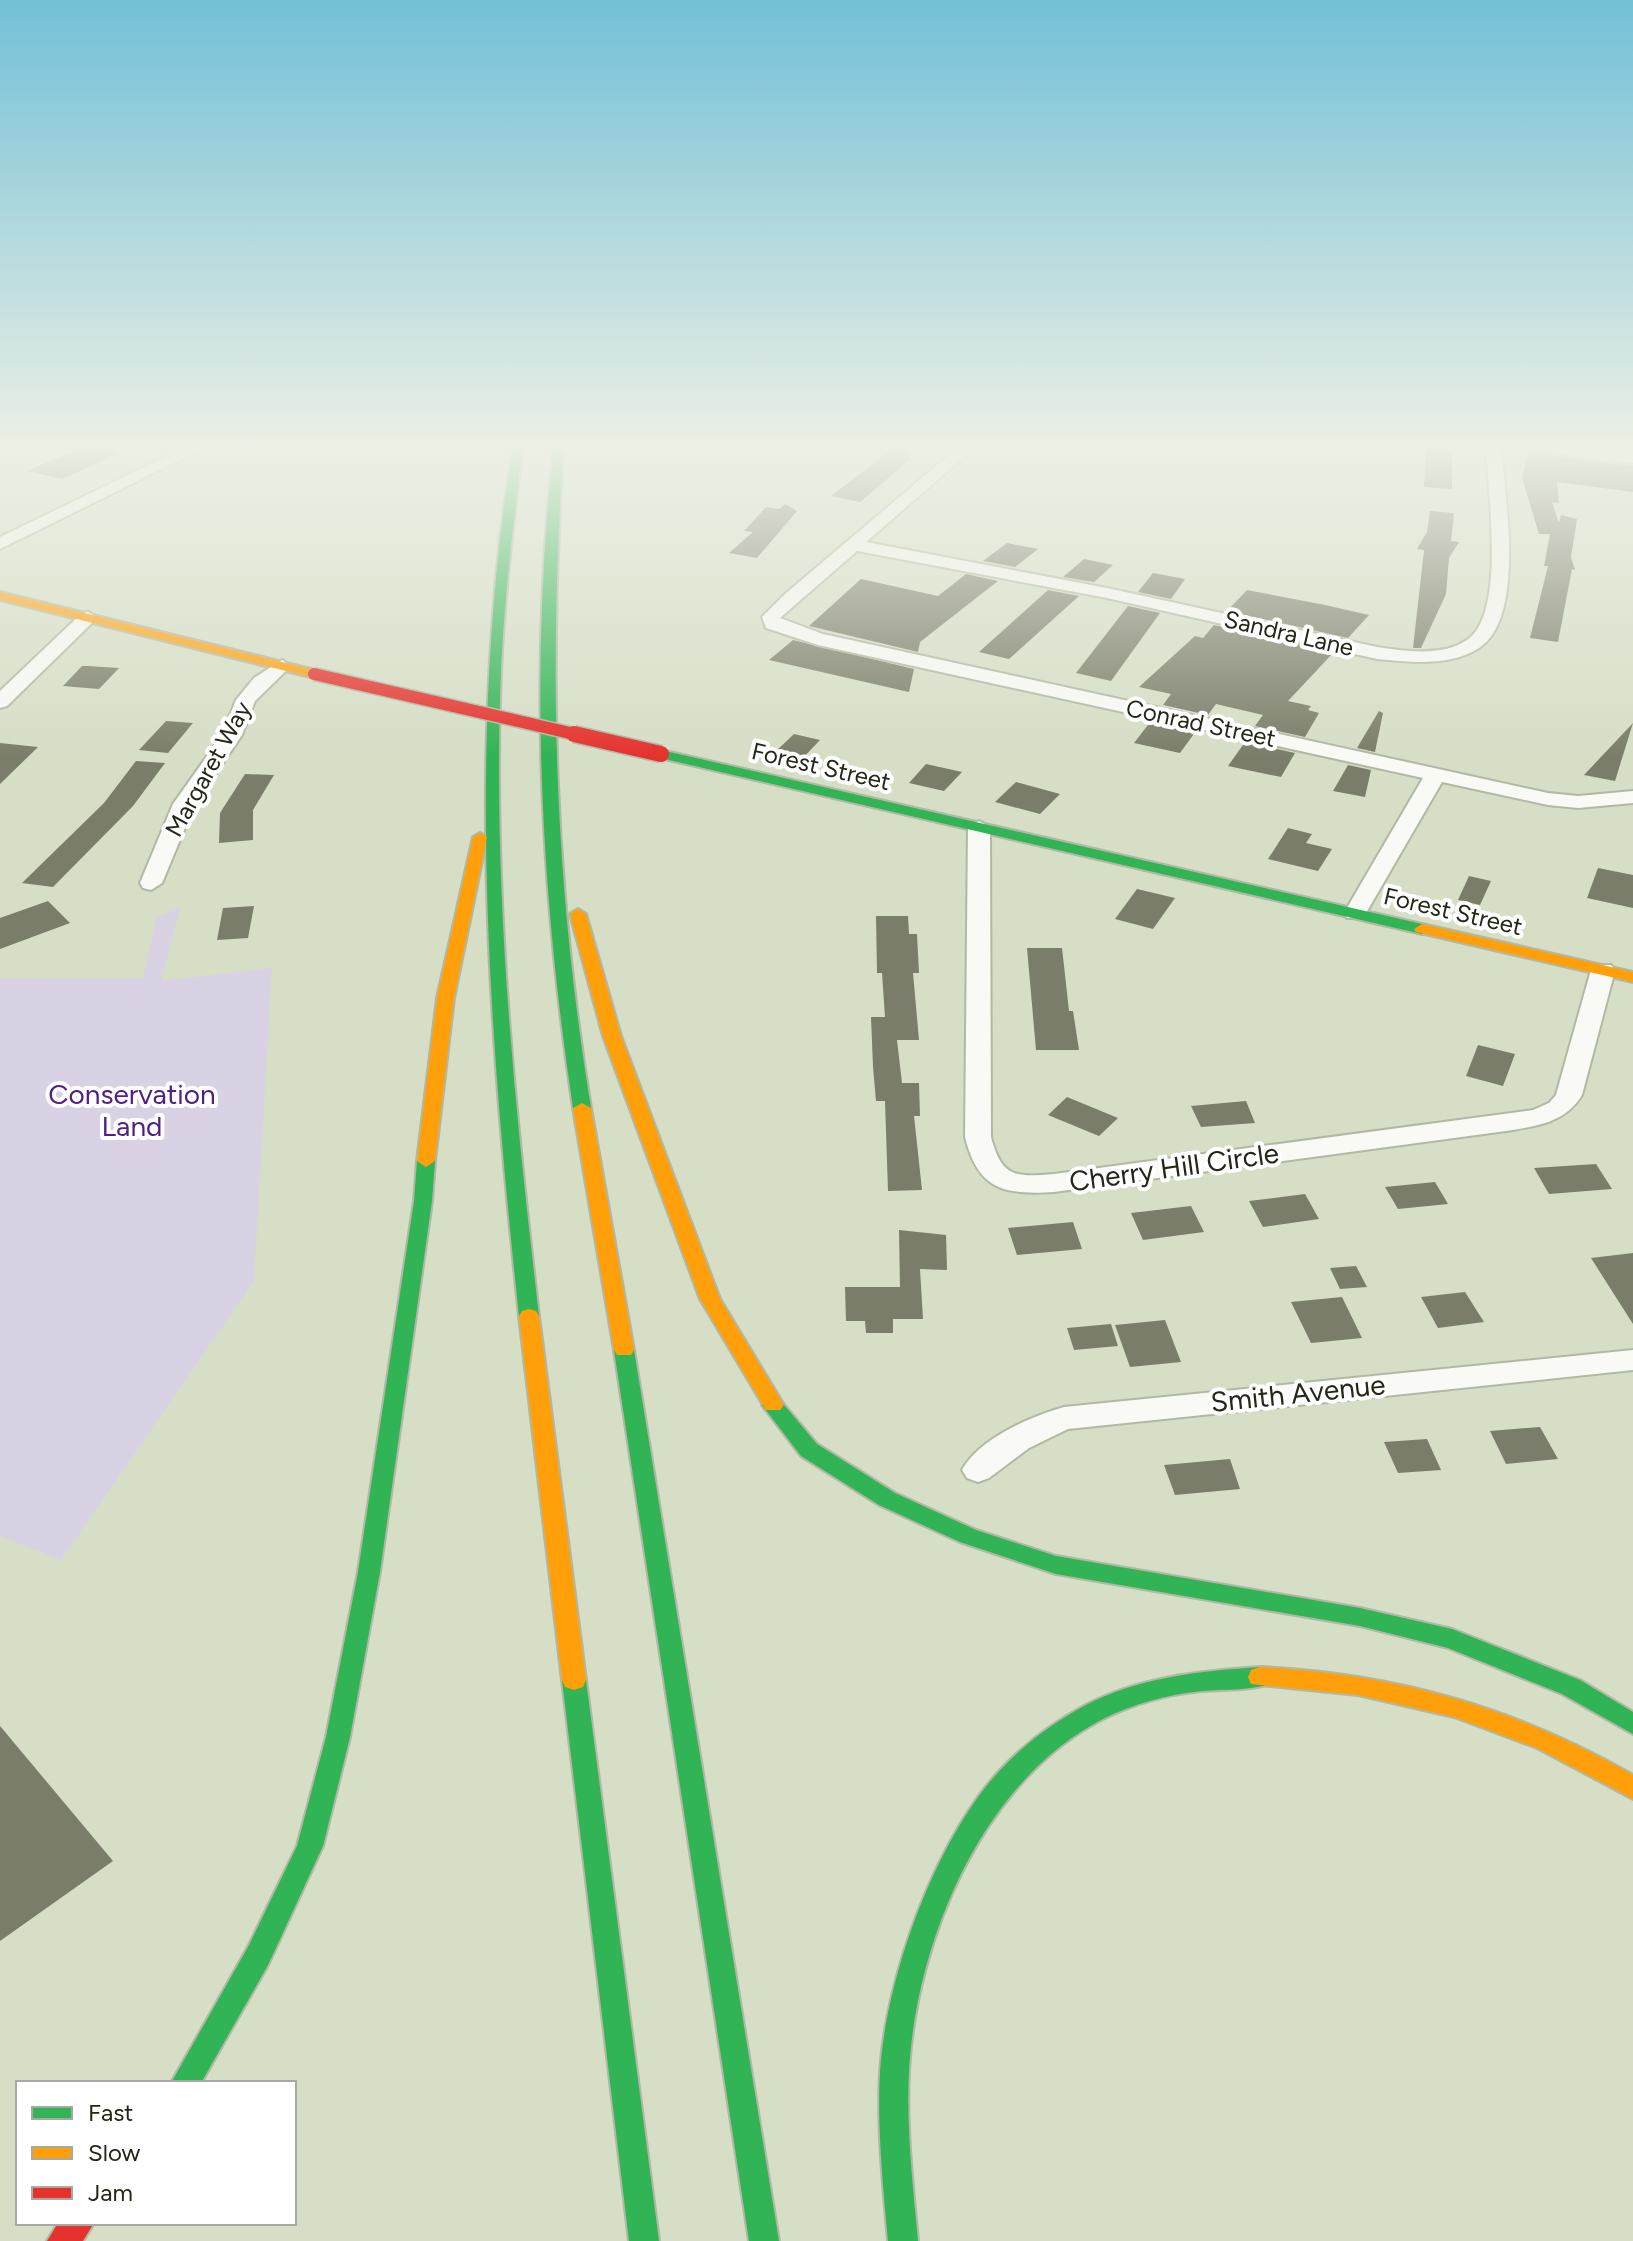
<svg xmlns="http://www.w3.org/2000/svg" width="1633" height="2241" font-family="Figtree,sans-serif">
	<rect width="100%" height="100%" fill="#d6dec6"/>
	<path fill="#d9d2e5" d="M180 908 161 981 272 968 254 1281 61 1560 0 1536V979L143 978 157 917Z"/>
	<g fill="#7a7d69">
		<path d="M91 444H113L117 454 62 479 27 471Z"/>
		<path d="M899 444 911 459 860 502 831 496Z"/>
		<path d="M1426 447 1452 452V489L1424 487Z"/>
		<path d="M1528 453 1633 466V492L1557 482 1559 503 1552 502 1559 523 1561 515 1577 519 1571 557 1575 570 1572 569 1558 642 1530 638 1548 566H1544L1550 534H1539L1522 478Z"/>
		<path d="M785 504 797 511 757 558 729 553 753 532 744 531 766 507 779 509Z"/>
		<path d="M1430 511 1454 513 1451 541 1459 542 1449 558 1446 594 1421 648H1413L1424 550 1417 549 1427 532Z"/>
		<path d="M1007 543 1038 549 1015 567 983 561Z"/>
		<path d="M1084 559 1113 565 1094 582 1063 577Z"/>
		<path d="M1153 573 1185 579 1171 599 1138 592Z"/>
		<path d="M966 574 998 581 920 642 918 652 809 626 861 579 938 596Z"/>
		<path d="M1048 590 1079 596 1009 659 979 652Z"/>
		<path d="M1247 590 1325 605 1369 615 1348 638 1227 611Z"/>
		<path d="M1128 606 1160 613 1111 681 1076 673Z"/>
		<path d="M1214 625 1334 652 1288 701 1311 706 1308 710 1319 713 1305 737 1255 726 1263 715 1216 704 1208 715 1163 705 1171 694 1139 687 1195 636 1203 638Z"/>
		<path d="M793 640 914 669 909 692 769 660Z"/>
		<path d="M82 666H88L119 668 99 689 63 686Z"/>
		<path d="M1379 711 1383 713 1375 752 1357 748Z"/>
		<path d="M166 721 193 723 168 753 139 750Z"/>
		<path d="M1151 721 1196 731 1180 753 1134 743Z"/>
		<path d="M1633 723 1615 781 1584 775Z"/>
		<path d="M794 734 820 740 800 761 776 756 778 754 774 753Z"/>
		<path d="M1245 742 1295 753 1281 777 1228 766Z"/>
		<path d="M0 743 38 747 0 784Z"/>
		<path d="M136 761 165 763 133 806 53 887 22 883 104 803Z"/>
		<path d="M926 764 962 772 944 791 909 783Z"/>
		<path d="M1348 765 1371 770 1365 797 1333 791Z"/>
		<path d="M245 774 274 775 253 810V840L219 843 220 813Z"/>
		<path d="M1016 782 1060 794 1040 814 995 802Z"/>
		<path d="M1288 828 1312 834 1306 843 1332 849 1318 871 1268 859Z"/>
		<path d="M1598 868 1633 875V908L1587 898Z"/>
		<path d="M1469 876 1491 881 1480 905 1458 900Z"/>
		<path d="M1137 889 1175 898 1153 929 1115 919Z"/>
		<path d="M48 901 70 923 0 949V918Z"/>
		<path d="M254 906 248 938 217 940 223 908Z"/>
		<path d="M876 916H908L909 934H917L919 973H913L919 1040H897L902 1083H919L920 1116H914L922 1190 888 1191 885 1101H876L873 1067 871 1017H885L882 973H877Z"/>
		<path d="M1027 948H1062L1069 1011H1073L1079 1050H1036Z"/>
		<path d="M1478 1045 1515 1054 1503 1086 1466 1076Z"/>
		<path d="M1067 1097 1118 1118 1099 1136 1048 1115Z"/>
		<path d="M1246 1101 1255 1123 1201 1127 1191 1106Z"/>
		<path d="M1596 1164 1612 1189 1549 1194 1534 1168Z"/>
		<path d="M1435 1182 1448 1204 1398 1209 1385 1187Z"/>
		<path d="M1305 1194 1319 1219 1263 1227 1249 1201Z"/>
		<path d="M1191 1206 1204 1232 1143 1240 1131 1213Z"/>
		<path d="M1073 1222 1082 1249 1017 1255 1008 1228Z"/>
		<path d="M899 1230 946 1235 947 1270 920 1269 923 1319H893V1333H866L865 1321H846L845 1287H900Z"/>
		<path d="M1633 1253V1324L1591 1258Z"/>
		<path d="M1356 1266 1367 1287 1340 1289 1330 1268Z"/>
		<path d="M1465 1292 1484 1322 1438 1328 1421 1297Z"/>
		<path d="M1342 1297 1362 1338 1311 1343 1291 1302Z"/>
		<path d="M1165 1320 1181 1362 1130 1367 1115 1325Z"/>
		<path d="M1111 1324 1118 1346 1074 1350 1067 1328Z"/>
		<path d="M1540 1427 1558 1459 1506 1464 1490 1431Z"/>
		<path d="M1427 1439 1441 1470 1398 1473 1384 1442Z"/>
		<path d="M1230 1459 1240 1489 1175 1495 1164 1465Z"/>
		<path d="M0 1726 113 1861 0 1941Z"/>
	</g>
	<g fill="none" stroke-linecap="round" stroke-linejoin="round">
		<defs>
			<g id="street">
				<path d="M192 444H212L0 549V537Z"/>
				<path d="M962 444H979L866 542 1107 588 1377 647C1405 651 1442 657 1467 640 1507 613 1487 487 1486 444H1545L1633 453V463L1501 447C1505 495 1526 618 1479 648 1450 667 1410 662 1377 659L1107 598 857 551 780 618 823 634 1548 793 1578 796 1633 791V803L1578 808 1548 805 1442 782 1366 913 1363 918H1347L1344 913 1423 778 818 645 766 628 762 617 785 594Z"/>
				<path d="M88 612 97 617 94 621 7 706 0 708V691L82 613Z"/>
				<path d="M282 660 291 666 255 701 242 735 195 804 162 883 151 890 143 888 140 883 173 804 222 735 236 700 254 678Z"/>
				<path d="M979 821 990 827 991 1137C1002 1178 1015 1177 1054 1174L1533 1110 1549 1103 1556 1095 1591 970 1595 965H1611L1615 970 1582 1095C1565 1123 1537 1126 1506 1131L1054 1192C1004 1195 978 1190 965 1137L968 827Z"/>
				<path d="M1633 1350V1370L1068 1429 1029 1448 989 1478 978 1482 967 1478 962 1470C980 1438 1030 1417 1064 1407Z"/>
			</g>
			<g id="fast">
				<path d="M513 444H523C513 528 502 613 500 698 494 905 515 1111 539 1316L536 1321H522L519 1316C488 1026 466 734 513 444Z"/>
				<path d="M554 444H564C548 673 554 881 591 1108L582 1113 573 1108C540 888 529 665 554 444Z"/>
				<path d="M661 750 1422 924 1430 929 1422 934 656 757 654 754Z"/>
				<path d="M426 1155 435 1161 432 1201 380 1572 350 1737 323 1846 268 1965 201 2083H171L248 1947 297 1846 326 1737 358 1572 414 1201 417 1161Z"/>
				<path d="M624 1343 631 1345 634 1350 779 2241H749L614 1350 617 1345Z"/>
				<path d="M773 1397 780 1400 817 1444 895 1493 976 1530 1056 1556 1360 1608 1452 1629 1580 1680 1633 1712V1734L1562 1694 1448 1648 1360 1626 1056 1574 960 1542 879 1505 801 1456 762 1405 766 1400Z"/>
				<path d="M1260 1667 1269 1670 1272 1677 1269 1684C1248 1691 1224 1689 1202 1691 1169 1694 1133 1704 1103 1719 982 1781 916 1941 909 2071 906 2127 913 2186 918 2241H888C883 2186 877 2127 880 2072 886 1976 938 1831 1007 1763 1030 1740 1056 1721 1084 1706 1138 1677 1200 1671 1260 1667Z"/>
				<path d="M574 1670 583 1673 586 1680 659 2241H629L562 1680 565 1673Z"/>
			</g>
			<g id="slow">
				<path d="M0 592 319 671 321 674 314 678 0 600Z"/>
				<path d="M480 833 487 837 454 998 435 1161 426 1167 417 1161 437 998 473 837Z"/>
				<path d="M578 909 586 914 621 1036 720 1299 784 1405 780 1410H766L700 1299 603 1036 570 914Z"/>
				<path d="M1422 924 1633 972V982L1416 932 1414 929Z"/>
				<path d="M582 1103 591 1108 634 1350 631 1355H617L614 1350 573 1108Z"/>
				<path d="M529 1309 536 1311 539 1316 586 1680 583 1687 574 1690 565 1687 562 1680 519 1316 522 1311Z"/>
				<path d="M1260 1667C1397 1674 1514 1707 1633 1775V1799L1537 1748 1454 1717 1358 1695 1251 1684 1248 1677 1251 1670Z"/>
			</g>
			<path id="jam" d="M58 2223H94L83 2241H47Z"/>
		</defs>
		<use href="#street" stroke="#b1b8a4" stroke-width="4"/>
		<use href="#fast" stroke="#b1b8a4" stroke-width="4"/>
		<use href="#slow" stroke="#b1b8a4" stroke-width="4"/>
		<use href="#jam" stroke="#b1b8a4" stroke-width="4"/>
		<use href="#street" fill="#f9faf6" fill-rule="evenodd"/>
		<use href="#fast" fill="#30b455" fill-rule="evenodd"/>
		<use href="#slow" fill="#ff9f0a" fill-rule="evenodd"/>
		<use href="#jam" fill="#e5322d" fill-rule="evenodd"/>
		<defs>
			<path id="jam-bridge-far1" d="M314 674 583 736"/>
			<path id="jam-bridge" d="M574 734 661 754"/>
		</defs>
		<use href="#jam-bridge-far1" stroke="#b1b8a4" stroke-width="15" stroke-linecap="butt"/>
		<use href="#jam-bridge" stroke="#b1b8a4" stroke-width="19" stroke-linecap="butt"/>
		<use href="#jam-bridge-far1" stroke="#e5322d" stroke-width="12"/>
		<use href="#jam-bridge" stroke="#e5322d" stroke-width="16"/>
	</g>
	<linearGradient id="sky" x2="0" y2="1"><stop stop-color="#73c0d7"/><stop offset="0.59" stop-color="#edf0e5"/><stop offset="1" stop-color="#edf0e5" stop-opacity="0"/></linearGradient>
	<rect width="1633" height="757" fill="url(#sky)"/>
	<g text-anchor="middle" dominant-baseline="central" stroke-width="8" stroke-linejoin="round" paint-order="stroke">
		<g font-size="24" fill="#222716" stroke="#fff">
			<text transform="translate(1289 633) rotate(13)">Sandra Lane</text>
			<text transform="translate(1201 723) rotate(12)">Conrad Street</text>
			<text transform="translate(821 766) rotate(13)">Forest Street</text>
			<text transform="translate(208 769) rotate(-61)">Margaret Way</text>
			<text transform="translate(1453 911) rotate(13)">Forest Street</text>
		</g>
		<g font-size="28" fill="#512084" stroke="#fff">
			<text x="132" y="1094">Conservation<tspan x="132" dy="32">Land</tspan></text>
		</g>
		<g font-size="28" fill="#222716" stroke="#fff">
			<text transform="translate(1174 1167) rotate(-8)">Cherry Hill Circle</text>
			<text transform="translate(1298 1393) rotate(-6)">Smith Avenue</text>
		</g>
	</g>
	<rect x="16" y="2081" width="280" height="144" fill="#ffffff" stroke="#a7a9a2" stroke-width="2"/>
	<rect x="32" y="2107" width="40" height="12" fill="#30b455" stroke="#a7a9a2" stroke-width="2"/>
	<text x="88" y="2121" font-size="24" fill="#222716">Fast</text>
	<rect x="32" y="2147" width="40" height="12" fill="#ff9f0a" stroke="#a7a9a2" stroke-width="2"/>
	<text x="88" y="2161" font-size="24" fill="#222716">Slow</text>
	<rect x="32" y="2187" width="40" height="12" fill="#e5322d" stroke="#a7a9a2" stroke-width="2"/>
	<text x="88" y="2201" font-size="24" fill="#222716">Jam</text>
</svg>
